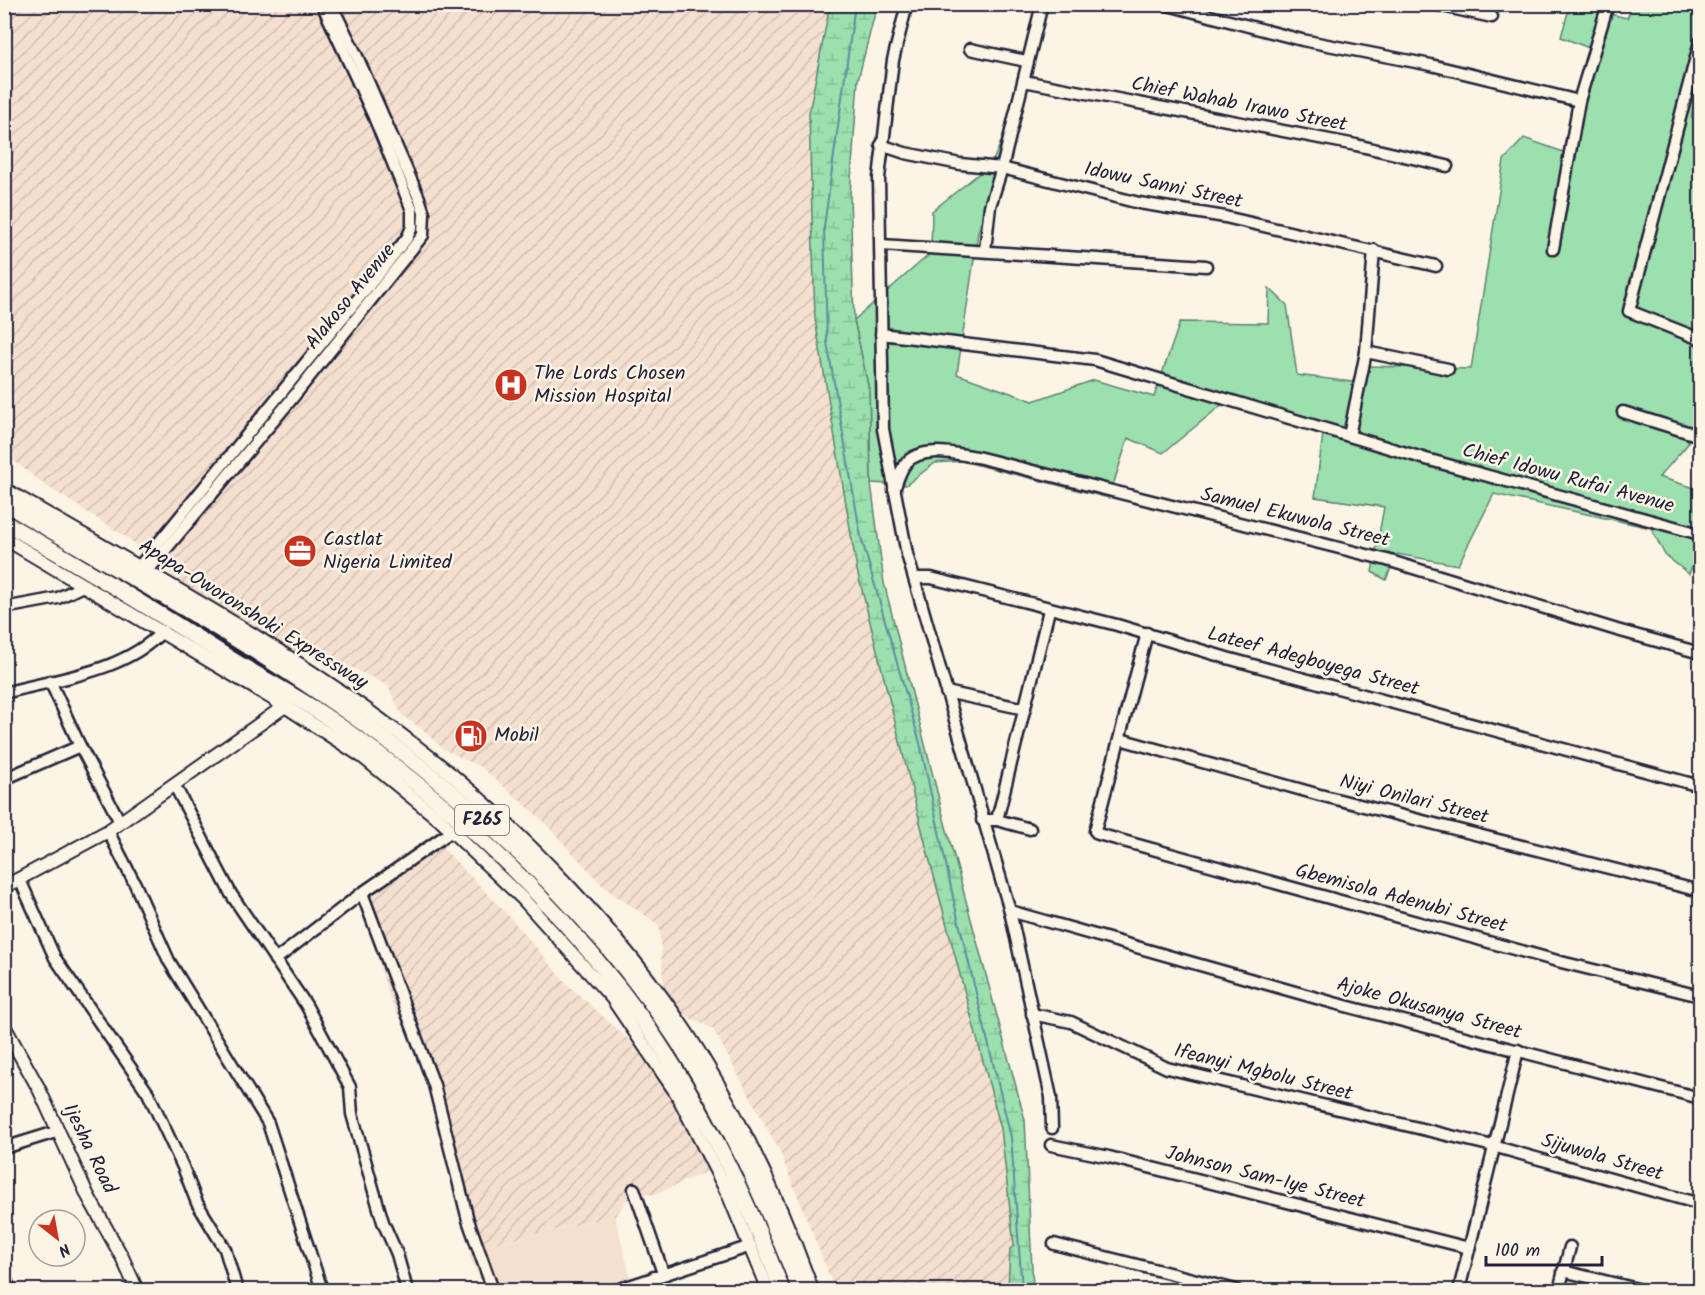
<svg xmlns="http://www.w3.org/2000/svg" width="1705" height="1295" font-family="Kalam,sans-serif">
	<defs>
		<pattern id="industrial-furrows" width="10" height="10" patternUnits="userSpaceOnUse" patternTransform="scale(1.5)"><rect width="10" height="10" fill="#f5e0cf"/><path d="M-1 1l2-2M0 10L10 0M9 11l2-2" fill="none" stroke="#d2c0b3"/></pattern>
		<pattern id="wetland-marsh" width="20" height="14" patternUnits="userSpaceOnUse" patternTransform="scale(1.5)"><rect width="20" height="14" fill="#9be0ad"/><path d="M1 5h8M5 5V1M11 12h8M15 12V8" fill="none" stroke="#85c096"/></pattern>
	</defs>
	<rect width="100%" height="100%" fill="#fcf5e5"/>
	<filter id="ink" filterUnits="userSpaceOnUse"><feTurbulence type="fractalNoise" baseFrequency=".0167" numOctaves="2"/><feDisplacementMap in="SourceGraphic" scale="12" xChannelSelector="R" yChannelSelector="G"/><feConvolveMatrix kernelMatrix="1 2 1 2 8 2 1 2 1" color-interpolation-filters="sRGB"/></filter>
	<g filter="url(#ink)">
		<path fill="#f5e0cf" d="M615 1216 633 1288 627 1290H485L470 1257V1249Z"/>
		<g fill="url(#industrial-furrows)">
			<path d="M4 5H830L821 41 892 704 927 850 1001 1129 1014 1246 1010 1249 1008 1290H835L779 1150 713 1029 665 1005 659 925 605 888 540 818 481 767 443 749 424 731 402 715 388 686 314 648 289 659 206 603 129 539 45 485 5 454Z"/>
			<path d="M435 840 509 916 568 985 652 1061 690 1121 710 1170 656 1194 631 1195 615 1216 470 1249 423 1067 389 996 360 900Z"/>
		</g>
		<path fill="#9be0ad" stroke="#5e8174" stroke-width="1.5" d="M1570 5 1627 18 1633 5H1700V87L1691 117 1700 121V408L1687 445 1659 477 1698 489 1700 482V547L1689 574 1665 555 1651 528 1494 494 1458 565 1397 554 1386 580 1372 572 1384 507 1315 497 1323 434 1224 403 1163 453 1128 438 1109 498 962 461 935 463 906 485 871 483 869 390 854 320 931 253 932 211 992 163 1021 95 978 232 957 374 1033 401 1094 380 1154 397 1180 322 1268 323 1269 288 1287 305 1297 375 1352 382 1368 366 1471 369 1504 160 1524 138 1566 153 1599 52 1561 37Z"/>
		<path fill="url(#wetland-marsh)" stroke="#5e8174" stroke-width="1.5" d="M830 4 877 5 858 80 850 195 854 320 869 390 871 483 884 583 944 819 1025 1120 1033 1290H1008L1010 1249 1014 1246 1001 1129 927 850 857 570 815 319 809 113Z"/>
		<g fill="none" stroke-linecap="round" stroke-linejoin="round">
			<path stroke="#5f8da2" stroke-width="2" d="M855 4 824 227 827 342 861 537 920 743 955 906 1011 1137 1022 1290"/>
			<defs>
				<g id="minor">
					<path d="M907 4 893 60 879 178 883 429 907 554 1010 911 1051 1097 1052 1128"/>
					<path d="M1164 4 1302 40 1431 65 1579 101"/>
					<path d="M1433 4 1492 17"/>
					<path d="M1700 42 1629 311 1700 339"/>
					<path d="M970 49 1026 61"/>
					<path d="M1024 81 1356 145 1447 166"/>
					<path d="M881 145 905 153 960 164 1002 168 1139 203 1225 217 1436 266"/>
					<path d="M881 245 1206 266"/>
					<path d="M1553 249 1579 101 1608 4"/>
					<path d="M985 250 990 206 1002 168 1042 4"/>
					<path d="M881 334 1095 360 1426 459 1700 534"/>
					<path d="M1366 352 1448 369"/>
					<path d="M1623 412 1700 436"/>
					<path d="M1349 436 1366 352 1374 250"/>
					<path d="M894 490C897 482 900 470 906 463 922 445 956 454 977 457L1387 560 1617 630 1700 653"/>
					<path d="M138 568 380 272 407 238 412 227V210L374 117 322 4"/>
					<path d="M146 573 290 401 423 235 424 213 419 198 356 54 331 4"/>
					<path d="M915 578H931L1117 625 1227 658 1700 786"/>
					<path d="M4 608 58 598 85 585"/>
					<path d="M1147 633 1095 831 1098 834 1561 962 1700 996"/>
					<path d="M50 681 80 746 120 822"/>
					<path d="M946 692 1025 709"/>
					<path d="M4 693C59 678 122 673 163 631"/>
					<path d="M1120 739 1320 795 1700 891"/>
					<path d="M4 779 80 746"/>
					<path d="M174 784 231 894 306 1005 350 1087 352 1114 373 1188 383 1222 397 1254 407 1290"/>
					<path d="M982 820H997L1049 610"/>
					<path d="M997 820 1030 829"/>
					<path d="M108 831 135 884 169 961 268 1123 322 1290"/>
					<path d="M20 880 55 958 148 1093 183 1167 197 1203 225 1249 237 1290"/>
					<path d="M362 893 434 1085 468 1220 493 1290"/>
					<path d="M1010 911 1334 1003 1700 1098"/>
					<path d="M275 960 362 893 452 831"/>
					<path d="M1032 1014 1071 1022 1167 1068 1493 1146 1700 1204"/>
					<path d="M1051 1145 1109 1157 1469 1248"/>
					<path d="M4 1148 59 1131"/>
					<path d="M634 1189 663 1273"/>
					<path d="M1054 1244 1236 1290"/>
					<path d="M1563 1271 1642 1290"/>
					<path d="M4 1275 10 1290"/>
					<path d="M654 1277 658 1290"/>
					<path d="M617 1290 751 1246"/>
					<path d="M1459 1290 1518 1050"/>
					<path d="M1559 1290 1570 1247"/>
				</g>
				<g id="major">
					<path d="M4 489C144 571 289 648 417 747 516 823 634 946 699 1052 745 1127 783 1208 812 1290"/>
					<path d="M4 538 285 706 363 757 439 819 523 899 612 998 677 1094 729 1196 768 1290"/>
					<path d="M4 887 108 831 285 706"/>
					<path d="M4 1026 39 1089 88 1196 122 1257 137 1290"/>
				</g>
				<g id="highway">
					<path d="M4 503C131 578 263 649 382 737 504 828 618 941 697 1072 739 1141 771 1215 800 1290"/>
					<path d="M4 522C81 566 157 612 231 659 263 679 296 696 328 718 437 792 538 884 620 989 690 1079 742 1184 782 1290"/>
				</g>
			</defs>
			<use href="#minor" stroke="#22223b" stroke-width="15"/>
			<use href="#major" stroke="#22223b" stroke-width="16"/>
			<use href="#highway" stroke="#22223b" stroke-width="20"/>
			<use href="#minor" stroke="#fcf5e5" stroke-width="10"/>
			<use href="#major" stroke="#fcf5e5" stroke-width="12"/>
			<use href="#highway" stroke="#fcf5e5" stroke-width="15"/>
		</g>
	</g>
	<defs>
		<symbol id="hospital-disc" viewBox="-11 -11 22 22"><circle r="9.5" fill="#c8321e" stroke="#fcf5e5"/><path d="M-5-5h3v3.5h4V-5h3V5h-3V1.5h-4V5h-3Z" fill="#fff"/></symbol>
		<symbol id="office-disc" viewBox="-11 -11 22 22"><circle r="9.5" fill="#c8321e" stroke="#fcf5e5"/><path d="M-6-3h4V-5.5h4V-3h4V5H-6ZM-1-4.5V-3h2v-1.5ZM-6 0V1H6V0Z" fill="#fff"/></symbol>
		<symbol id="fuel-disc" viewBox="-11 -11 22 22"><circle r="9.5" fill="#c8321e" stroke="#fcf5e5"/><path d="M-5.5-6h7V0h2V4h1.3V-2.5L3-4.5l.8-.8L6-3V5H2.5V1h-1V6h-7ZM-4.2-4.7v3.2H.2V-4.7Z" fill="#fff"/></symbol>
	</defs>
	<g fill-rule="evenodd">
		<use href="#hospital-disc" x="492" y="366" width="38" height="38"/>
		<use href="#office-disc" x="281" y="532" width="38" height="38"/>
		<use href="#fuel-disc" x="452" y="717" width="38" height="38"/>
	</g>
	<g text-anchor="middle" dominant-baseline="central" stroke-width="5" stroke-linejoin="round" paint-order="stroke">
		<rect fill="#fcf5e5" stroke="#63616e" stroke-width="1.5" x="455" y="805" width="54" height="30" rx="4.5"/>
		<g font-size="18" font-weight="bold" fill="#22223b">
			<text x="482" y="820">F265</text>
		</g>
		<g font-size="20" fill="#22223b" stroke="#fcf5e5">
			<text transform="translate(1239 105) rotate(11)">Chief Wahab Irawo Street</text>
			<text transform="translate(1163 186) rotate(12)">Idowu Sanni Street</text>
			<text transform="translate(351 297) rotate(-51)">Alakoso Avenue</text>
			<text transform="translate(1568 479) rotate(15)">Chief Idowu Rufai Avenue</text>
			<text transform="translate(1295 518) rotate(14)">Samuel Ekuwola Street</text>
			<text transform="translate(253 615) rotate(32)">Apapa-Oworonshoki Expressway</text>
			<text transform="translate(1313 662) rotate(15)">Lateef Adegboyega Street</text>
			<text transform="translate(1414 800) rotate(14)">Niyi Onilari Street</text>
			<text transform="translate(1401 899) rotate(15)">Gbemisola Adenubi Street</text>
			<text transform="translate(1429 1009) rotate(15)">Ajoke Okusanya Street</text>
			<text transform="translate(1263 1073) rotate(14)">Ifeanyi Mgbolu Street</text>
			<text transform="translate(89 1149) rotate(64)">Ijesha Road</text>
			<text transform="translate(1602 1158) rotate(16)">Sijuwola Street</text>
			<text transform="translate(1265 1178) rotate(14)">Johnson Sam-Iye Street</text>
		</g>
		<g font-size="20" fill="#22223b" stroke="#fcf5e5" text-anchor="start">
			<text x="534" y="374">The Lords Chosen<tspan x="534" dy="23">Mission Hospital</tspan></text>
			<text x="323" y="540">Castlat<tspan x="323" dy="23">Nigeria Limited</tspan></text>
			<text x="494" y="736">Mobil</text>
		</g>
	</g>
	<rect width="1705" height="1295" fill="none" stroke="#fcf5e5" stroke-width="24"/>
	<rect x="12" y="12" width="1681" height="1271" fill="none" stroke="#22223b" stroke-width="2" filter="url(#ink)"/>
	<g transform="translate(57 1238) rotate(149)"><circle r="28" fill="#fcf5e5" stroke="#a5a1a1" stroke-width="1.5"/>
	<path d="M0-4.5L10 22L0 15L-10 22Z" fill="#c8321e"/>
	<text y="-9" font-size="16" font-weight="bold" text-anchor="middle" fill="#22223b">N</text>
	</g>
	<path d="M1486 1256v9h116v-9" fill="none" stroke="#22223b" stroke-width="3"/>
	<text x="1495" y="1256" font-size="18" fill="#22223b" stroke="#fcf5e5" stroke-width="4.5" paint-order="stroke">100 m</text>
</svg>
